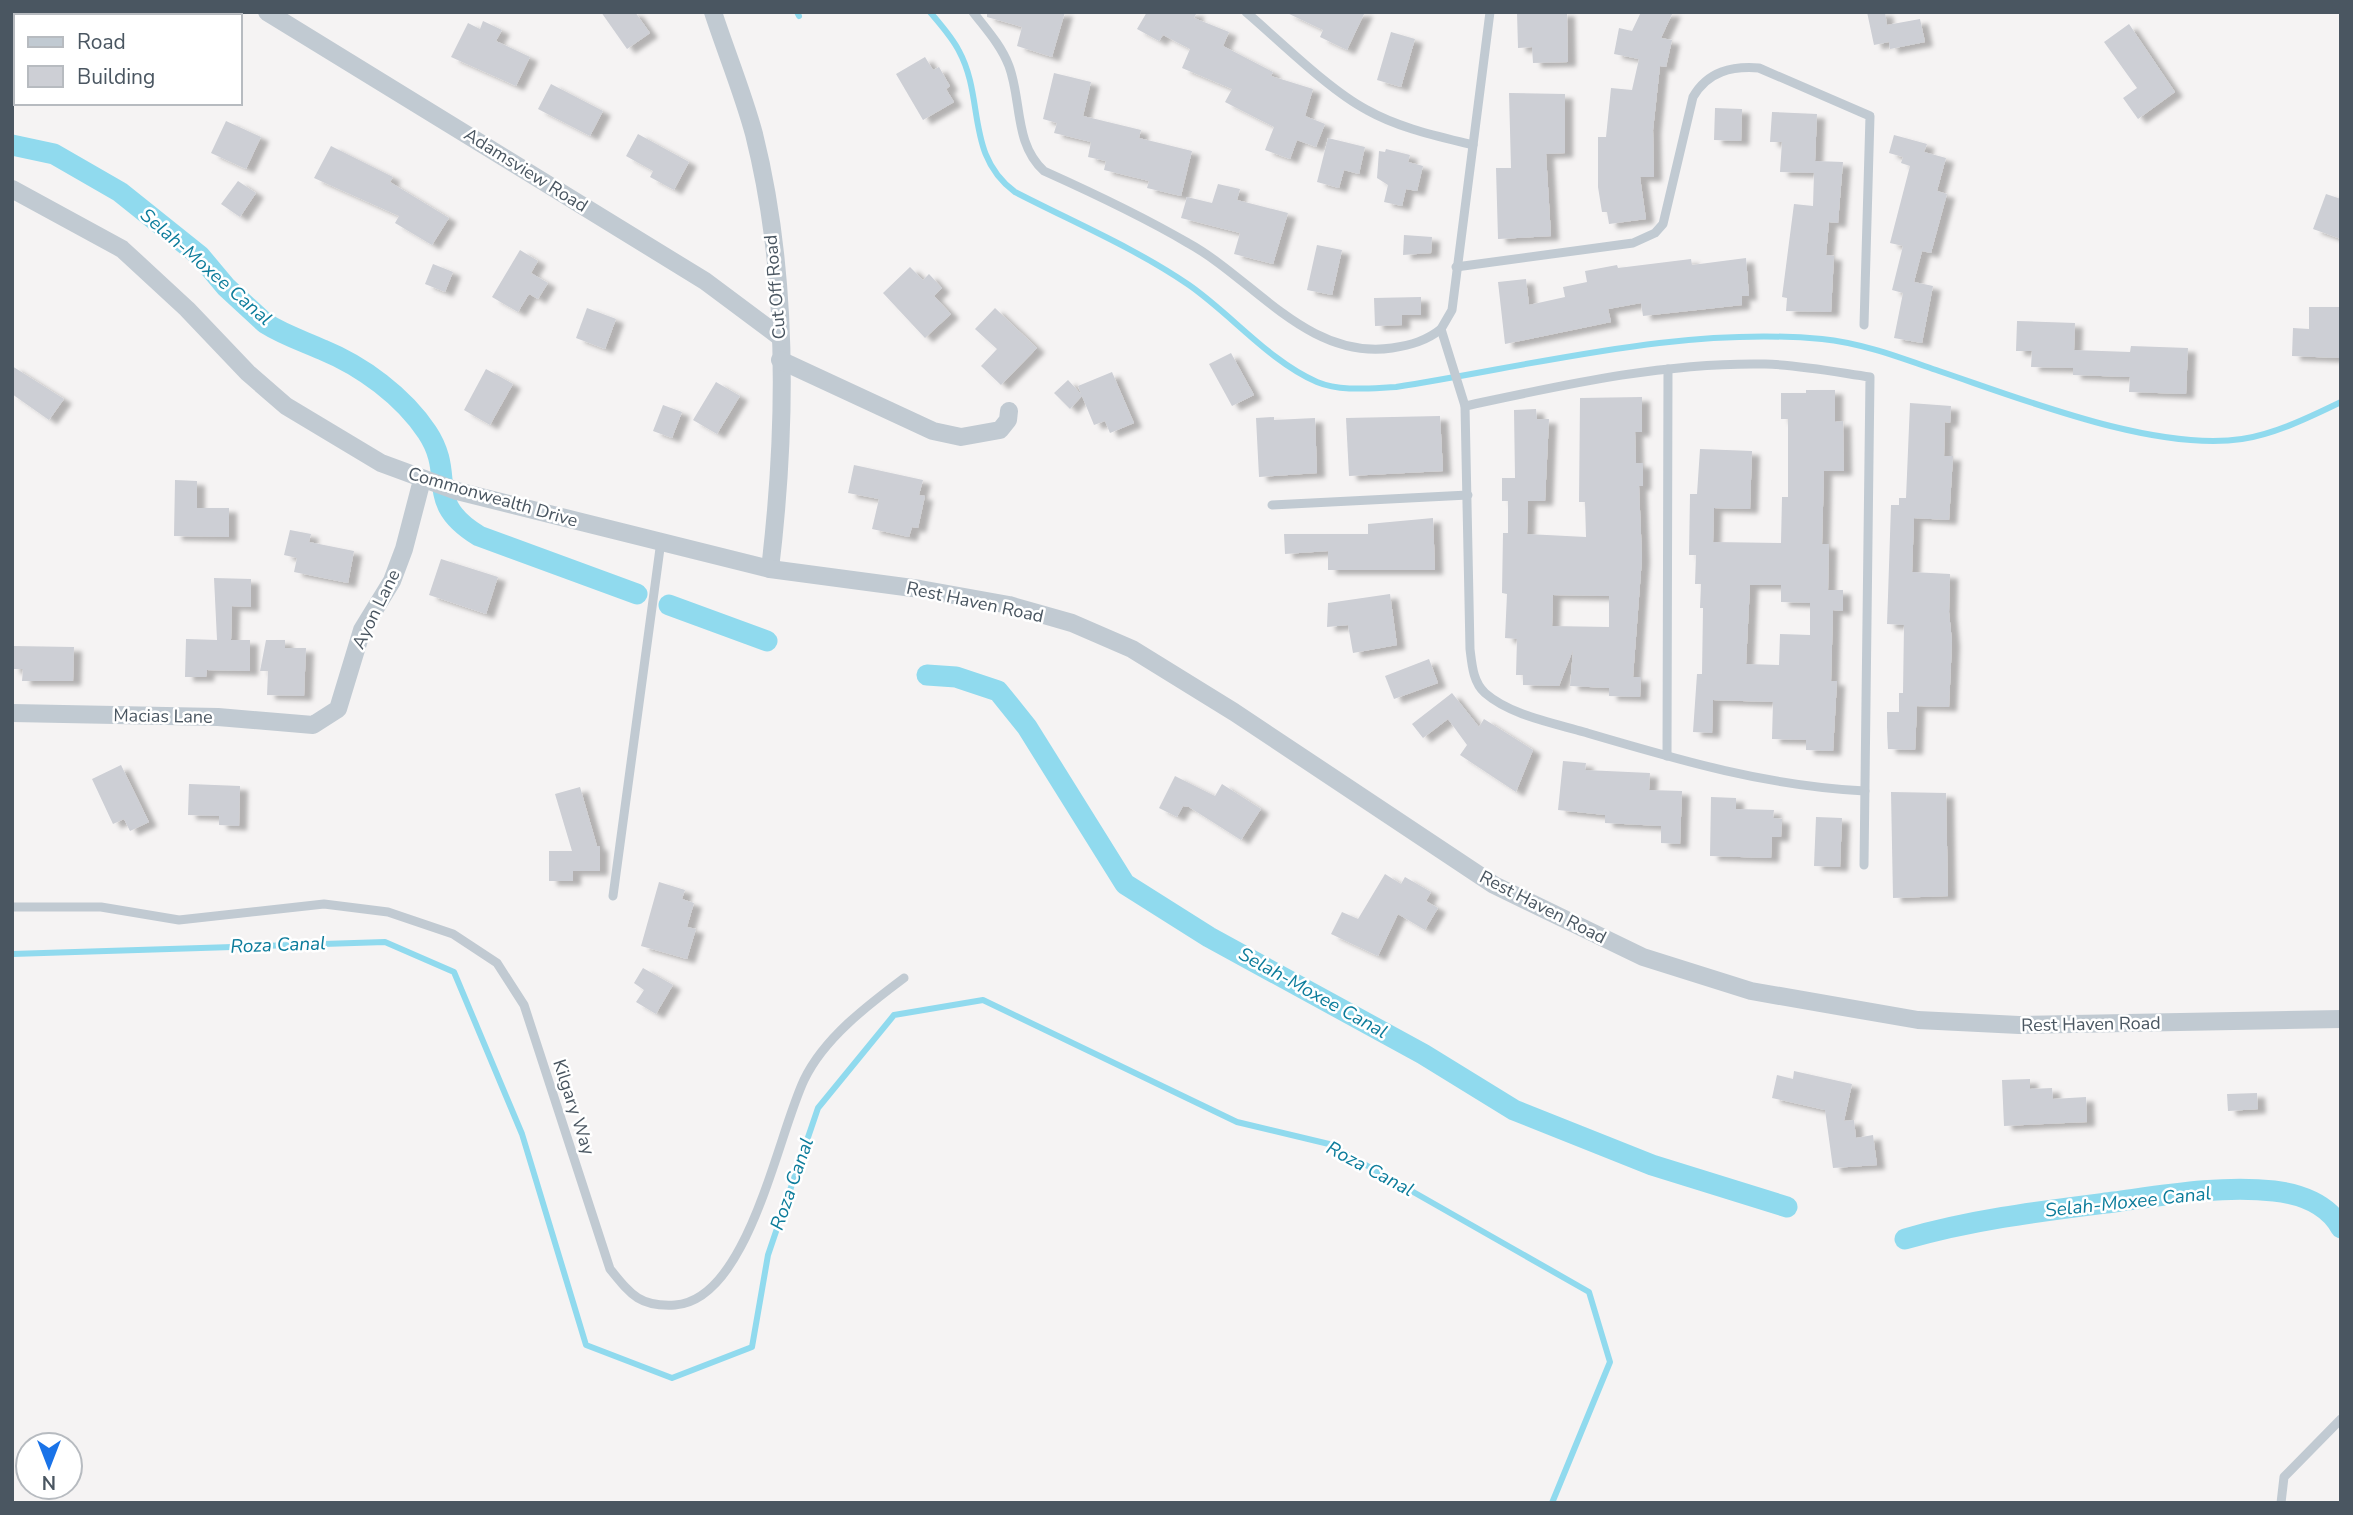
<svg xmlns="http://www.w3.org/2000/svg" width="2353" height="1515" font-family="'Nunito Sans',sans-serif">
	<defs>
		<filter id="shadow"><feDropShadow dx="8" dy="4.5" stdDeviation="2" flood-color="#0004"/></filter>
	</defs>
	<rect width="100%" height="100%" fill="#f5f3f3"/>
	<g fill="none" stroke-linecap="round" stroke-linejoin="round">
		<g stroke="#90daee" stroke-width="6">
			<path d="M797 12 799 16"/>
			<path d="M930 12C940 24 952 37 959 51 985 99 965 155 1015 192 1073 222 1135 248 1189 285 1232 315 1269 361 1317 382 1341 392 1371 388 1396 387 1536 365 1680 326 1822 339 1862 343 1901 358 1939 371 2022 399 2155 452 2242 439 2275 434 2310 417 2341 402"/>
			<path d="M12 954 385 942 454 972 522 1134 586 1345 672 1378 752 1347 768 1255 818 1108 894 1015 983 1000 1237 1122 1329 1144 1589 1292 1610 1362 1552 1503"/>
		</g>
		<g stroke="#90daee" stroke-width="21">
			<path d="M12 145 54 154 120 192 200 256 226 287 265 323C284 335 303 341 323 350 362 366 403 396 427 432 457 477 422 501 479 536L637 594"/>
			<path d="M669 605 767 641"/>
			<path d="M927 675 956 677 998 691 1027 727 1125 884 1209 937 1423 1054 1514 1110 1652 1165 1787 1207"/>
			<path d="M1905 1239C1974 1219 2043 1211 2114 1202 2165 1195 2222 1185 2274 1191 2300 1194 2328 1204 2341 1228"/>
		</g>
	</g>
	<g fill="#cdcfd5" fill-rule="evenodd" filter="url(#shadow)">
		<path d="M601 12H635L650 33 627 49Z"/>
		<path d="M987 12H1065L1052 57 1017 46 1022 27 987 17Z"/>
		<path d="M1147 12H1197L1194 18 1229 32 1223 46 1273 72 1271 76 1313 89 1305 116 1325 124 1316 147 1297 140 1290 159 1265 150 1274 127 1225 102 1232 89 1182 68 1190 49 1163 35 1159 41 1137 29Z"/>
		<path d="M1285 12H1365L1347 50 1320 37 1323 30Z"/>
		<path d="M1517 12H1567L1568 62 1533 63 1532 47 1518 48Z"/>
		<path d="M1641 12H1673L1661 38 1672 40 1666 67 1660 66 1653 130 1654 177H1640L1646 219 1609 224 1607 212H1602L1598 187V137H1606L1611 88 1632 90 1639 59 1614 54 1619 28 1632 31Z"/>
		<path d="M1867 12H1885L1887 25 1920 19 1925 42 1890 49 1889 42 1874 45Z"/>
		<path d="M483 21 502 30 496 41 530 57 516 86 451 57 468 23 480 29Z"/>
		<path d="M2129 24 2175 92 2138 119 2123 98 2137 88 2104 42Z"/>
		<path d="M1391 32 1415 39 1401 87 1377 80Z"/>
		<path d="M925 57 933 70 939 67 950 86 946 89 954 102 923 120 896 74Z"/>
		<path d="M1054 73 1091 82 1083 116 1141 130 1139 138 1192 151 1181 196 1147 188 1149 181 1104 170 1106 161 1088 157 1091 142 1054 133 1057 123 1043 119Z"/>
		<path d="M551 84 603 111 590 136 538 109Z"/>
		<path d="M1509 93 1565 94V153L1546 154 1551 236 1498 239 1496 168H1511Z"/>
		<path d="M1715 108 1742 109 1741 141 1714 140Z"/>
		<path d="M1772 112 1817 114 1815 161 1843 162 1838 223 1829 222 1826 255 1834 256 1831 312 1786 311 1787 298 1782 297 1794 204 1813 206 1814 173 1780 172 1782 142H1770Z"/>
		<path d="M226 121 261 137 246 169 211 153Z"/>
		<path d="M638 134 689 162 674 190 650 177 653 171 626 156Z"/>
		<path d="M1894 135 1927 144 1924 152 1946 158 1937 191 1947 194 1931 253 1922 251 1914 282 1933 286 1922 343 1894 338 1903 293 1892 290 1903 246 1890 243 1910 166 1901 163 1903 157 1889 153Z"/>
		<path d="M1328 138 1365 147 1359 174 1344 170 1339 188 1317 182Z"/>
		<path d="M331 146 393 177 390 182 449 218 432 245 395 223 399 216 314 178Z"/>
		<path d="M1386 149 1410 155 1408 162 1423 166 1417 191 1406 189 1402 206 1384 202 1388 185 1377 178 1379 151 1385 152Z"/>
		<path d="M238 181 256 193 240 217 221 204Z"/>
		<path d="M1218 184 1240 189 1237 200 1288 213 1273 264 1234 254 1240 233 1181 218 1187 197 1212 203Z"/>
		<path d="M2326 194 2341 199V239L2313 229Z"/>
		<path d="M1404 235 1432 237 1431 253 1403 255Z"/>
		<path d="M1317 245 1342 250 1332 295 1307 290Z"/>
		<path d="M520 250 538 261 531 273 548 283 538 299 529 294 518 312 492 297Z"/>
		<path d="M1746 258 1749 296H1742V305L1643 316 1641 303 1608 309 1611 322 1505 344 1498 282 1526 279 1529 305 1565 297 1563 287 1587 282 1585 271 1617 265 1618 268 1691 259 1692 265Z"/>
		<path d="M433 264 453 272 445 292 425 284Z"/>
		<path d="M910 267 923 280 929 274 942 288 934 296 951 314 925 338 883 293Z"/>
		<path d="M1421 297V315H1402V325L1375 326 1374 298Z"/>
		<path d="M2309 307H2340L2339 358 2292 356 2293 328 2309 329Z"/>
		<path d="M587 308 616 319 605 349 576 338Z"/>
		<path d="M995 308 1037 348 1001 385 981 366 997 349 975 329Z"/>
		<path d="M2017 321 2075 323 2074 350 2130 352 2131 346 2188 348 2186 394 2129 392 2130 377 2073 375V368L2031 367 2032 351H2016Z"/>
		<path d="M1231 353 1254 395 1232 406 1209 364Z"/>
		<path d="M12 366 64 399 49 420 12 394Z"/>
		<path d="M486 369 513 384 490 425 464 410Z"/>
		<path d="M1112 372 1134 423 1110 433 1105 421 1094 425 1082 396 1070 409 1054 393 1068 380 1081 394 1078 386Z"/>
		<path d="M716 382 740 396 717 434 693 420Z"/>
		<path d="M1806 390H1835V422L1843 421 1844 471H1824L1822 544H1829L1828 590H1843V611L1833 610 1831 681H1837L1833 751 1806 750V740L1772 739 1773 702 1713 700 1712 733 1693 732 1697 674H1702L1703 608H1700L1701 584H1695L1696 555H1689L1690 494H1697L1700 449 1752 451 1750 509 1714 508 1713 542 1781 543 1782 497H1788V419H1781V393H1806ZM1750 585H1781V602L1810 603V635L1780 634 1779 665 1746 664Z"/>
		<path d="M1642 397V432H1635L1636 463H1643V486H1639L1642 558 1633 677H1641L1640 697 1609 696V688L1570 686 1573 650 1559 686 1523 685V675H1516L1517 639 1505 638 1507 594 1502 593 1503 533H1508V501H1502V478H1515L1514 410 1536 409 1537 419H1549L1545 501H1528L1527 534 1586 537 1585 502H1579L1580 398ZM1553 595 1609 596V627L1552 626Z"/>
		<path d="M1910 403 1951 406 1950 423 1945 422 1944 456H1953L1949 520 1914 518 1912 572 1950 574 1949 612 1952 642 1949 707 1917 706 1915 750 1888 749 1887 727V712H1899V693H1903L1904 625 1887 624 1888 596 1891 505H1899V498H1906Z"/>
		<path d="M663 405 682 412 672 438 653 431Z"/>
		<path d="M1440 416 1443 471 1349 476 1346 418Z"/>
		<path d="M1274 417V420L1315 418 1317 473 1259 477 1256 418Z"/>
		<path d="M854 465 923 480 919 495 925 496 918 528 912 527 909 537 872 529 879 499 848 493Z"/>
		<path d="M175 480 197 481V508H229V537L174 536Z"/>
		<path d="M1433 518 1435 570H1328V551L1285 554 1284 534H1368V524Z"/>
		<path d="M290 530 311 534 309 542 354 551 348 583 294 572 297 558 284 555Z"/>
		<path d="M441 559 498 577 486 614 429 595Z"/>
		<path d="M214 578 251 579V607L232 606 231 640H250V671L207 670 206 677H185L186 639 217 640Z"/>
		<path d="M1390 594 1397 645 1353 653 1348 625 1327 627 1328 603Z"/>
		<path d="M266 640H285V648H306L304 696 267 695 268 671H260Z"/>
		<path d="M12 646 74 647 73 681H22L23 669H12Z"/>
		<path d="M1429 659 1438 683 1394 699 1385 676Z"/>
		<path d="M1452 693 1479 727 1484 719 1533 750 1516 792 1460 755 1467 745 1448 719 1423 738 1412 724Z"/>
		<path d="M1563 761 1586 763 1585 770 1650 773 1649 790 1682 791 1680 844 1661 843V826L1605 823V815L1558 810Z"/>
		<path d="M121 765 149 822 130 831 124 819 113 824 92 779Z"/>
		<path d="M1175 776 1215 796 1222 784 1261 809 1241 840 1189 807 1183 806 1177 817 1159 808Z"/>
		<path d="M189 784 240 786 239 826 219 825V816L188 815Z"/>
		<path d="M580 787 597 846H600V871H573V881H549V851H572L555 794Z"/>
		<path d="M1891 792 1946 793 1948 896 1893 898Z"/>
		<path d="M1711 797 1736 798V809L1774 810 1773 818 1782 819 1781 837H1772L1771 858 1710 856Z"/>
		<path d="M1816 817 1842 818 1840 867 1814 866Z"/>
		<path d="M1385 874 1401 884 1405 877 1431 892 1426 901 1438 908 1425 930 1398 914 1378 956 1331 934 1342 912 1358 919Z"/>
		<path d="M659 882 685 890 682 899 694 903 687 927 696 929 687 959 641 946Z"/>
		<path d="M643 968 673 985 656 1014 636 1002 644 990 634 983Z"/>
		<path d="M1794 1071 1852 1084 1844 1121 1854 1120 1856 1138 1873 1135 1877 1165 1833 1168 1825 1110 1772 1098 1777 1075 1793 1079Z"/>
		<path d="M2030 1079V1089L2052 1088 2053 1099 2086 1097 2087 1122 2004 1126 2002 1080Z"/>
		<path d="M2257 1093 2258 1109 2228 1111 2227 1094Z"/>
	</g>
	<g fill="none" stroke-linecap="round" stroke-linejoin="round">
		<g stroke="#c1cad2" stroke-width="9">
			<path d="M973 12C986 29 1001 45 1009 66 1022 101 1014 144 1044 171 1093 193 1142 216 1188 243 1255 280 1308 360 1392 348 1411 345 1426 341 1441 329"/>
			<path d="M1246 12C1280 41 1329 90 1367 110 1399 128 1437 136 1473 145"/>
			<path d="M1490 12 1452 310 1441 329 1465 406 1470 649C1472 665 1473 682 1485 693 1510 715 1553 723 1584 732 1679 760 1766 786 1865 791"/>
			<path d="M1456 267 1633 243 1655 233 1663 224 1693 97C1708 71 1732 66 1759 68L1870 116 1864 325"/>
			<path d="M1465 406C1563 385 1664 362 1765 364 1800 365 1836 372 1870 377L1864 865"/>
			<path d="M1272 505 1468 495"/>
			<path d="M1667 756 1668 369"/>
			<path d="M613 896 661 541"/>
			<path d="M12 907H101L179 920 324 904 388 912 453 934 497 963 524 1005 610 1269C631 1295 640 1307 675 1305 748 1300 777 1137 804 1080 824 1038 868 1005 904 978"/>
			<path d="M2281 1503 2284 1477 2341 1419"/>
		</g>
		<g stroke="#c1cad2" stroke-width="18">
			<path d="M267 12 705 281 780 337"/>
			<path d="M713 12C726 52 743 93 754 134 789 274 787 426 770 569"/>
			<path d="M12 189 122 249 187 309 248 373 286 406 381 463 457 491 770 569 920 589 1009 605 1072 623 1132 649 1234 712 1494 885 1643 957 1751 991 1918 1020 2019 1025 2341 1019"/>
			<path d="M780 360 933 431 961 437 1000 430 1008 420 1009 411"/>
			<path d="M12 713 218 717 313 725 338 709 362 630 392 581 404 549 422 480"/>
		</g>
	</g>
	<g text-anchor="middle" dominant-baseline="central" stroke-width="5" stroke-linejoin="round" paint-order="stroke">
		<g font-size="18" fill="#4a5661" stroke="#fff">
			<text transform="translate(526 170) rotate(32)">Adamsview Road</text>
			<text transform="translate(775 287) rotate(-95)">Cut Off Road</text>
			<text transform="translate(493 497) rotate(16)">Commonwealth Drive</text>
			<text transform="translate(975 602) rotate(12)">Rest Haven Road</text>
			<text transform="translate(376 609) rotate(-64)">Ayon Lane</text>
			<text transform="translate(163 716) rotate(1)">Macias Lane</text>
			<text transform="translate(1543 907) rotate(27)">Rest Haven Road</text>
			<text transform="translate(2091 1024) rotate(-1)">Rest Haven Road</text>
			<text transform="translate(574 1107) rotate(72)">Kilgary Way</text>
		</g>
		<g font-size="19" font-style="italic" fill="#0c7c9b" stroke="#fff">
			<text transform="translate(206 267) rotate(41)">Selah-Moxee Canal</text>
			<text transform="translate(278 945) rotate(-2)">Roza Canal</text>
			<text transform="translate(1313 993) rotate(29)">Selah-Moxee Canal</text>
			<text transform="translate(1370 1169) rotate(28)">Roza Canal</text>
			<text transform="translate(792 1184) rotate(-71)">Roza Canal</text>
			<text transform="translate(2128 1202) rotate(-6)">Selah-Moxee Canal</text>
		</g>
	</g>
	<rect width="2353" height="1515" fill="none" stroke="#4a5661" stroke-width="28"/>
	<rect x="14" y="14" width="228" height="91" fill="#ffffff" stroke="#b7bbc0" stroke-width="2"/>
	<rect x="28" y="37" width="35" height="10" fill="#c1cad2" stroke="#b7bbc0" stroke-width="2"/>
	<text x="77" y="49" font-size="21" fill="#4a5661">Road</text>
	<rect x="28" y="66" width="35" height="21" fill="#cdcfd5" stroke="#b7bbc0" stroke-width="2"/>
	<text x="77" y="84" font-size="21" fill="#4a5661">Building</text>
	<g transform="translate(49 1466) rotate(180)"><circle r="33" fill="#ffffff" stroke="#b7bbc0" stroke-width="2"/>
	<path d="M0-5L12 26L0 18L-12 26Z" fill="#1a73e8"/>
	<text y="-10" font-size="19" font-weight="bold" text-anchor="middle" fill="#4a5661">N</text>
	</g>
</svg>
